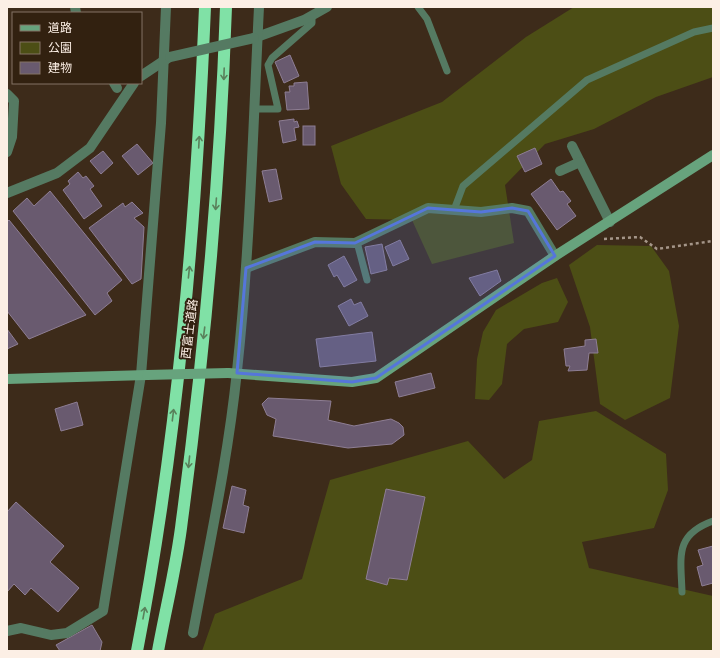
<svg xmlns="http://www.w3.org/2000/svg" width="720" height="658" font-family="'Sofia Sans Condensed','Noto Sans JP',sans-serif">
	<rect width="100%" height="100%" fill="#3d2b1a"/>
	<g fill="#4c4e15">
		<path d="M574 7H713V77L656 97 594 129 545 144 505 185 514 243 432 264 412 220 366 219 341 184 331 146 442 102 526 37Z"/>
		<path d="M597 245 651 246 669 271 679 326 670 398 625 420 600 404 590 327 569 265Z"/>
		<path d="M557 278 568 302 558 322 524 329 507 344 502 384 489 400 475 399 477 359 483 332 496 310 542 283Z"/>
		<path d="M596 411 666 454 668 490 654 528 582 542 589 568 713 596V651H202L215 614 302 579 330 480 468 441 504 479 532 460 539 421Z"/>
	</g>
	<g fill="#695a6f" stroke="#8e7e94">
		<path d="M290 55 299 76 284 83 275 62Z"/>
		<path d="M307 82 309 109 287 110 285 92H290L289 86H294V83Z"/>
		<path d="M294 119V122L297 121 299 127 294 128 296 140 283 143 279 121Z"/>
		<rect x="303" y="126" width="12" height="19"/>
		<path d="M137 144 153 163 138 175 122 156Z"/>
		<path d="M535 148 542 164 525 172 517 156Z"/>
		<path d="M103 151 113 163 101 174 90 161Z"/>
		<path d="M276 169 282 199 269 202 262 171Z"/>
		<path d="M78 172 83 178 86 176 94 186 90 189 102 206 84 219 63 190 70 184 68 181Z"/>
		<path d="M551 179 560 192 563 191 571 201 567 204 576 216 557 230 531 194Z"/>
		<path d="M50 191 122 280 107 293 112 301 95 315 13 211 27 198 34 206Z"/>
		<path d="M132 202 143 213 134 218 144 227 141 279 132 284 89 228 123 203 125 207Z"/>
		<path d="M9 220 86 315 29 339 7 311V222Z"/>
		<path d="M400 240 409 259 393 266 385 247Z"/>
		<path d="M382 244 387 270 371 274 365 247Z"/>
		<path d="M344 256 357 280 344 287 337 275 334 277 328 265Z"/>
		<path d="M497 270 501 281 480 296 469 278Z"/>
		<path d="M351 299 354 305 361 302 368 316 349 326 338 306Z"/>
		<path d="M7 329 18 344 7 349Z"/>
		<path d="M372 332 376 361 320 367 316 339Z"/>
		<path d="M596 339 598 353H589L587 370 568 371 570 366H566L564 349 585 346V340Z"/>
		<path d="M431 373 435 388 399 397 395 382Z"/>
		<path d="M268 398 331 401 328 420 354 426 391 419 399 423 403 427 404 435 392 444 348 448 273 436 276 419 267 415 262 404Z"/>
		<path d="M77 402 83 425 61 431 55 409Z"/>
		<path d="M232 486 246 490 243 505 249 507 244 533 223 528Z"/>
		<path d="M386 489 425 497 407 580 389 578 387 585 366 579Z"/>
		<path d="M16 502 64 546 50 562 79 588 58 612 31 588 25 595 14 584 7 592V512Z"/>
		<path d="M713 546V583L702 586 697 567 703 565 698 550Z"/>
		<path d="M92 625 102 642 100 651H60L56 645Z"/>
	</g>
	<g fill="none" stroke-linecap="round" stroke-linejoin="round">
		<path stroke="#a59689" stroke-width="2.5" stroke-dasharray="3 3" stroke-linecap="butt" d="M604 239 640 237 657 249 713 241"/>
		<g stroke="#557a62" stroke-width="7">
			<path d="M418 7 427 19 447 71"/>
			<path d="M255 109H278L268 65 272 58 312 23V16"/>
			<path d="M454 210 463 186 587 80 694 32 713 28"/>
			<path d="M357 242 367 280"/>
			<path d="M682 592C681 557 674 535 713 521"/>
		</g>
		<g stroke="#557a62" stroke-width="10">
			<path d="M75 7 76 13"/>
			<path d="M254 38 304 20 327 7"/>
			<path d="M141 76 168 58"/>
			<path d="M114 83 117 88"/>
			<path d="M7 94 14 101 12 137 7 152"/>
			<path d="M572 146 610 222"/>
			<path d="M560 171 580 162"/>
			<path d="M7 193 57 173 90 148 134 83"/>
			<path d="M246 268 315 242 355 243 428 208 481 212 512 208 528 211 555 256"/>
			<path d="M7 631 21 628 51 635 67 633 103 611 141 375 161 123 166 7"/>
			<path d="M193 633C209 546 228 459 237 371 250 250 253 128 259 7"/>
		</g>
		<g stroke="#67a37d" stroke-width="10">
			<path d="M228 373 352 382 376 378 555 256 713 155"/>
			<path d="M7 379 147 375"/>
		</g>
		<g stroke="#80e1a6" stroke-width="12">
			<path d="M137 651C178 439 196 223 205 7"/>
			<path d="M158 651C166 607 177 564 182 520 205 349 220 179 226 7"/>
		</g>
		<path stroke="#557a62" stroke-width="10" d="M170 57 254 38"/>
		<path stroke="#67a37d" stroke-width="10" d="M147 375 228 373"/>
	</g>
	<defs><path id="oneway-shaft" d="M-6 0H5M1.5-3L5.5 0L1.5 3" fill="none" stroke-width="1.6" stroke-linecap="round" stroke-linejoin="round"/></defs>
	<g stroke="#59815b">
		<use href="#oneway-shaft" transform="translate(224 74) rotate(92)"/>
		<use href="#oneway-shaft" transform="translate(199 142) rotate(-87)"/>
		<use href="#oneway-shaft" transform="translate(216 204) rotate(94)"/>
		<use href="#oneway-shaft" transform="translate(189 272) rotate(-84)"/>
		<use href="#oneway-shaft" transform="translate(204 333) rotate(97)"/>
		<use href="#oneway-shaft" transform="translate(173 415) rotate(-83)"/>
		<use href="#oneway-shaft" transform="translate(189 462) rotate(96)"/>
		<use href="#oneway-shaft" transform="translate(144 613) rotate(-80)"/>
	</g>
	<path fill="#5576db" fill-opacity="0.2" stroke="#5576db" stroke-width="3" stroke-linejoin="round" d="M428 208 481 212 512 208 528 211 555 256 376 378 352 382 237 373 246 268 315 242 355 243Z"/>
	<g text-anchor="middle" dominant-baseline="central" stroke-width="4" stroke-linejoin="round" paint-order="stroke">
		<g font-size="12" fill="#fcefe5" stroke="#322110">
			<text transform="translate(190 329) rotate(-83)">西富士道路</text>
		</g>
	</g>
	<rect width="720" height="658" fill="none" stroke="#fcefe5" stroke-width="16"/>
	<rect x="12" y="12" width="130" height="72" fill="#322110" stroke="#837365"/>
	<rect x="20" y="25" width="20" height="6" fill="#67a37d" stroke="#837365"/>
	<text x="48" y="32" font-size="12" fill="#fcefe5">道路</text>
	<rect x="20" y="42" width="20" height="12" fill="#4c4e15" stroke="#837365"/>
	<text x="48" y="52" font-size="12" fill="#fcefe5">公園</text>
	<rect x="20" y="62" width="20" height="12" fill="#695a6f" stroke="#837365"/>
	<text x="48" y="72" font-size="12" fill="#fcefe5">建物</text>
</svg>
